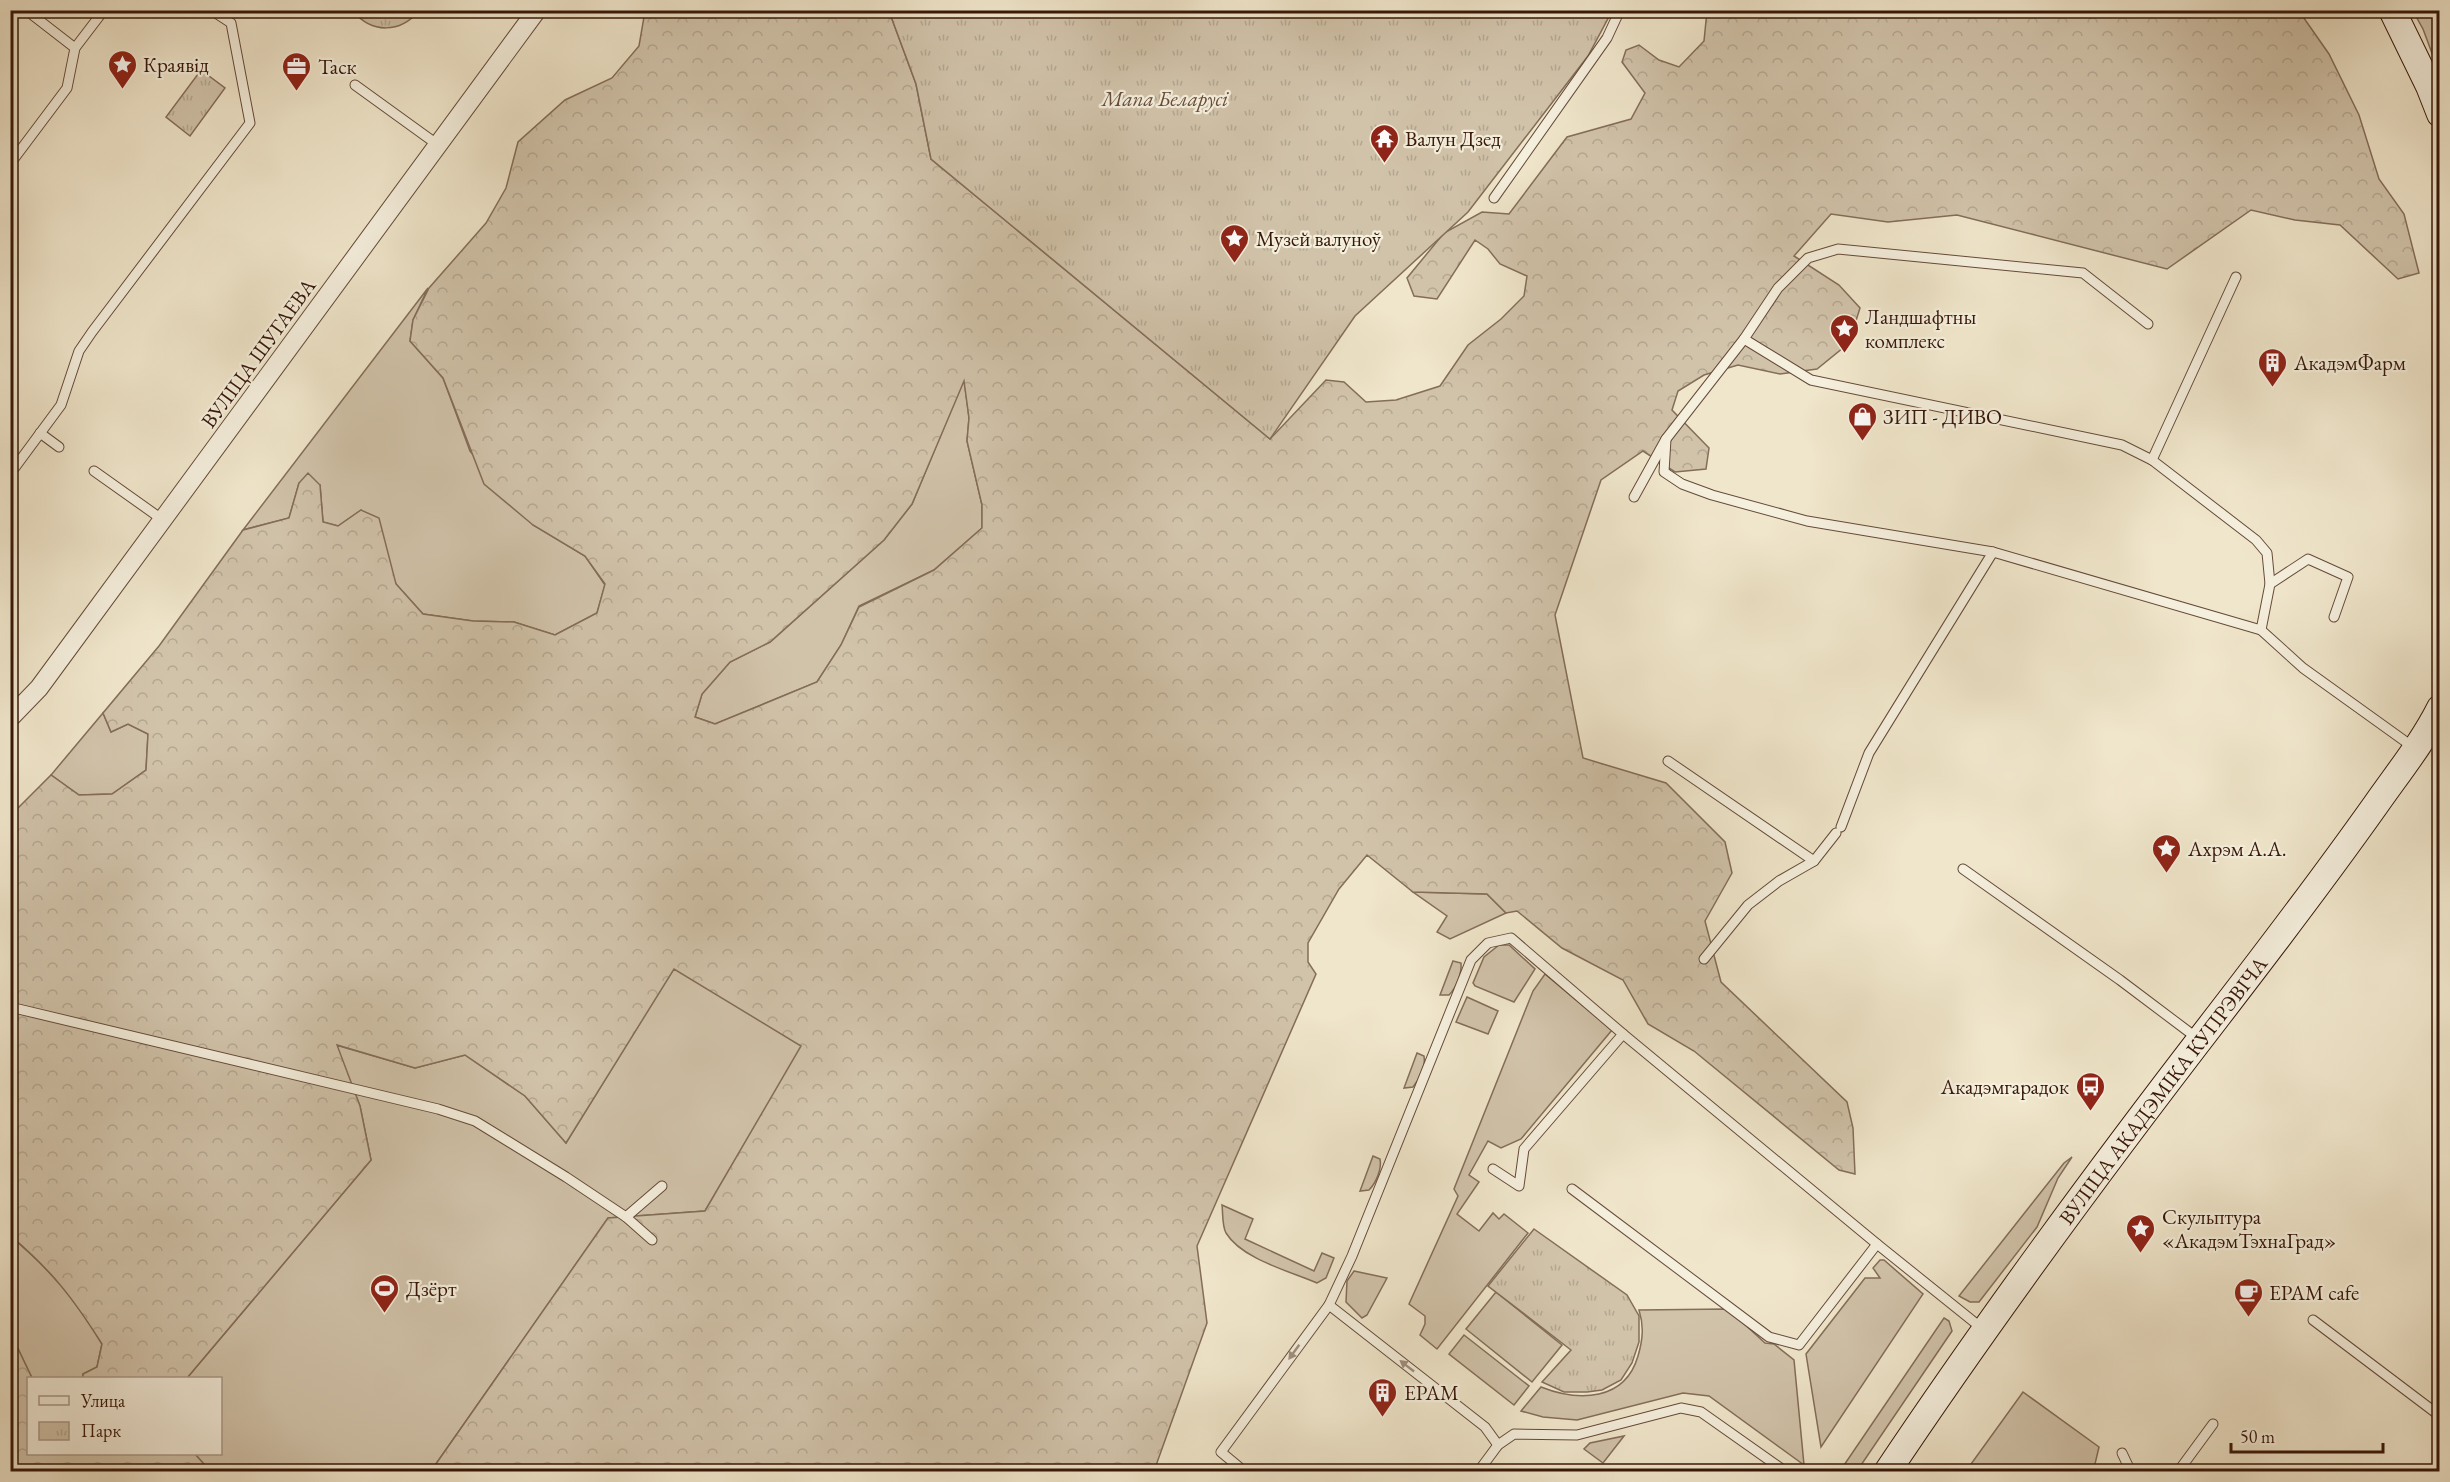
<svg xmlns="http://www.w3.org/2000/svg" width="2450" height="1482" font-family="'EB Garamond',serif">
	<defs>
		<pattern id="forest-crowns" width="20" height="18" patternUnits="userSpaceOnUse" patternTransform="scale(1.5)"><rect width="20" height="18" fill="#d1c3aa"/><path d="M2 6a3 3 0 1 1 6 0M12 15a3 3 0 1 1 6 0" fill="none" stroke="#b4a791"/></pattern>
		<pattern id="park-tufts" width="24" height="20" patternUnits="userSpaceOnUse" patternTransform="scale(1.5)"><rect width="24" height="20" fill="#d1c3aa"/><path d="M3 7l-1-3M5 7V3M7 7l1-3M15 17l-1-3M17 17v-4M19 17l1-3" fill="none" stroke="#b4a791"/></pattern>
	</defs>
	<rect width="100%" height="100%" fill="#f0e6cb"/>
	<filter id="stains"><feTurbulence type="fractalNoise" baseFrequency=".00333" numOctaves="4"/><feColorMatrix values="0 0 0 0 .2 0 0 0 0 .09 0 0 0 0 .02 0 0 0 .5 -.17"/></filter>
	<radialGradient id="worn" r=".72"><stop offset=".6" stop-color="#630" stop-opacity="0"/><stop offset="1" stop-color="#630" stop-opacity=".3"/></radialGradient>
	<g fill="#d1c3aa" stroke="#846d59" stroke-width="1.5">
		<path d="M2413 11H2439V72L2423 29Z"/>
		<path d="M428 288 413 320 410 341 443 378 470 451 533 525 585 556 605 585 597 613 555 635 514 622 473 621 423 614 396 584 361 510 338 526 323 522 320 485 299 483 289 518 243 530Z"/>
		<path d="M964 379 969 418 967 441 982 505V528L934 570 859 606 841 645 817 682 715 724 695 717 702 694 730 662 770 642 884 540 912 504Z"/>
		<path d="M103 713 111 732 128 724 148 734 146 770 112 794 79 795 51 775Z"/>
		<path d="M1413 892 1487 894 1506 913 1450 939 1437 932 1447 916Z"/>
		<path d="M1499 945H1509L1535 969 1514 1002 1475 986 1473 983 1484 957Z"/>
		<path d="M1453 961 1461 963C1462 974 1456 988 1449 995H1440Z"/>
		<path d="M674 968 802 1046 705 1211 608 1218 431 1471H210L195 1454H220V1378H187L371 1160 360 1106 336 1045 415 1068 465 1055 525 1096 566 1143Z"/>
		<path d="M1545 974 1612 1030 1521 1139 1501 1148 1488 1141 1469 1175 1479 1182 1457 1214 1479 1231 1493 1213 1499 1219 1504 1214 1528 1233 1437 1349 1420 1335 1425 1324V1316L1409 1304 1458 1196 1454 1189 1533 991Z"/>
		<path d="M1467 997 1498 1011 1488 1034 1456 1022Z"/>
		<path d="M1417 1053 1424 1056C1426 1066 1419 1080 1413 1087L1404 1088Z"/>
		<path d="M1373 1156 1380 1159C1382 1169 1376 1183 1369 1190L1360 1191Z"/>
		<path d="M2072 1157 2058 1178 2037 1227 1979 1302H1970L1959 1296 2064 1163Z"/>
		<path d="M1222 1205 1253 1219 1245 1239 1314 1271 1322 1253 1334 1258 1326 1278 1317 1283C1289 1271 1242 1259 1226 1233 1222 1226 1223 1213 1222 1205Z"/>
		<path d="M10 1236C52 1271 74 1298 102 1344L97 1367 83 1374V1378H32L11 1334Z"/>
		<path d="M1880 1260H1884L1923 1294 1821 1447 1806 1354 1865 1278H1880L1873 1268Z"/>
		<path d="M1354 1271 1387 1278 1367 1315 1362 1318 1346 1302 1347 1281Z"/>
		<path d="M1496 1292 1562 1345 1532 1382 1466 1329Z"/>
		<path d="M1728 1309 1765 1343 1774 1344 1794 1360 1804 1465 1709 1396 1683 1393 1577 1420 1543 1417 1521 1411 1541 1387C1579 1402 1625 1401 1638 1356 1643 1339 1644 1326 1639 1310Z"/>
		<path d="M1944 1318 1949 1321 1952 1331 1857 1471H1840Z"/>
		<path d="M1464 1335 1529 1386 1514 1405 1449 1354Z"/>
		<path d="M2023 1392 2099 1447 2095 1464 2089 1471H1966Z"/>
		<path d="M1624 1436 1603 1463 1584 1449 1590 1443Z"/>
	</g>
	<g fill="url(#forest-crowns)" stroke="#846d59" stroke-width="1.5" fill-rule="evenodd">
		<path d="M645 11H889L916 84 931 159 1270 439 1326 380 1344 382 1366 402 1396 400 1440 386 1468 345 1501 319 1524 296 1527 276 1500 264 1488 249 1475 240 1437 299 1414 296 1407 278 1444 233 1482 212 1509 214 1567 137 1631 119 1645 93 1622 62 1626 50 1639 45 1659 60 1679 67 1704 41 1707 11H2299L2329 54 2359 115 2379 179 2404 214 2419 273 2398 279 2340 225 2295 220 2251 210 2167 269 1957 215 1888 222 1831 214 1794 256 1839 285 1860 308 1849 343 1817 369 1780 374 1738 365 1704 375 1678 391 1672 410 1709 448 1706 469 1675 472 1643 451 1601 480 1555 615 1583 758 1666 783 1725 842 1732 873 1705 921 1721 982 1847 1102 1853 1128 1855 1174 1839 1170 1694 1051 1648 1024 1623 980 1562 948 1517 911 1506 913 1487 894 1413 892 1367 855 1339 889 1308 943V962L1316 974 1197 1246 1207 1323 1154 1471H431L608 1218 705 1211 801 1046 674 969 566 1143 525 1096 465 1055 415 1068 337 1045 360 1106 371 1160 187 1378H83V1374L97 1367 102 1344C73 1298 52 1271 11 1236V815L51 775 79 795 112 794 146 770 148 734 128 724 111 732 103 713 159 646 243 530 289 518 299 483 308 473 320 485 323 522 338 526 361 510 379 518 396 584 423 614 473 621 514 622 555 635 597 613 605 584 585 556 533 525 484 484 443 378 410 341 413 320 429 288 486 223 506 188 518 142 565 100 612 78 639 46ZM964 381 969 418 967 441 982 505V528L934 570 859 607 841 645 817 682 715 724 695 717 702 694 730 662 770 642 884 540 912 504Z"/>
		<path d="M11 1334 32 1378H28V1454H195L210 1471H11Z"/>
	</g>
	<g fill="url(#park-tufts)" stroke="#846d59" stroke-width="1.5">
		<path d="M353 11H419C400 33 372 34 353 11Z"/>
		<path d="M889 11V10L1612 11 1588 56 1468 212 1355 316 1270 439 931 159 916 84Z"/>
		<path d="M201 70 225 88 190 136 166 117Z"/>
		<path d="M1534 1229 1627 1295 1639 1316V1342L1632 1363 1621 1380 1602 1390 1587 1392H1564L1542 1382 1571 1350 1488 1286Z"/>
	</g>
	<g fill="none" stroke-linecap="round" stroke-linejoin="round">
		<defs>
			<g id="lane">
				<path d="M26 10 75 48"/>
				<path d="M355 85 438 145"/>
				<path d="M10 164 67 88 75 48 104 10"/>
				<path d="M1494 198 1607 38 1620 10"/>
				<path d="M2236 277 2152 460 2256 540 2267 553 2270 584"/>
				<path d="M2148 324 2083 273 1838 249 1808 258 1778 288 1744 339 1811 380 2122 445 2152 460"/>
				<path d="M40 433 59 447"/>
				<path d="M1666 439 1664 472 1682 484 1712 495 1807 521 1993 552 2261 630"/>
				<path d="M94 471 163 520"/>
				<path d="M10 474 61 405 79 351 92 332 250 123 231 23 211 10"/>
				<path d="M1634 497 1666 439 1744 339"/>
				<path d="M2334 617 2348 577 2308 559 2270 584 2261 630 2303 668 2413 747"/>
				<path d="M1668 761 1814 861"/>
				<path d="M1841 827 1869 753 1993 552"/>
				<path d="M1963 869 2120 980 2197 1038"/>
				<path d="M1704 959 1748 905 1779 881 1814 861 1836 833"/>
				<path d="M10 1007 438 1109 475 1121 566 1177 626 1217 652 1240"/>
				<path d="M1493 1169 1519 1186 1524 1149 1623 1034 1877 1244"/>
				<path d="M1572 1189 1769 1337 1799 1345 1877 1244 1984 1330"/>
				<path d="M626 1217 662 1186"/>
				<path d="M1329 1305 1485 1427 1498 1445"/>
				<path d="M2313 1320 2440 1416"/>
				<path d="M2122 1453 2131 1472"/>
				<path d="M2180 1469 2213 1424"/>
				<path d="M1245 1472 1221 1452 1329 1305 1352 1256 1471 960 1488 943 1511 938 1623 1034"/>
				<path d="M1478 1472 1498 1445 1514 1434 1577 1435 1681 1408 1701 1412 1786 1472"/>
			</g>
			<path id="street" d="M10 718 39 688 537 10"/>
			<g id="secondary">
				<path d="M2392 10 2429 86 2440 114"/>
				<path id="s1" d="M1887 1472C1992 1315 2103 1165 2218 1016 2272 946 2326 875 2377 803 2398 773 2423 742 2440 708"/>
			</g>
		</defs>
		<use href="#lane" stroke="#654b39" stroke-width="11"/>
		<use href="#street" stroke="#654b39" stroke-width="20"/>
		<use href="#secondary" stroke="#371708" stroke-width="28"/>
		<use href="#lane" stroke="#f5efdd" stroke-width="9"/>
		<use href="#street" stroke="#f5efdd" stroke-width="18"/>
		<use href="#secondary" stroke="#f5efdd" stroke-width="26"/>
	</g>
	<defs><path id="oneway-solid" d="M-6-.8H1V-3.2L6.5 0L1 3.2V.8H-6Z" transform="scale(1.5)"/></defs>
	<g fill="#a08e7d">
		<use href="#oneway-solid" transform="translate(1294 1352) rotate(126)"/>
		<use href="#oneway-solid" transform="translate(1407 1366) rotate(-142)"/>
	</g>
	<defs>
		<symbol id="sight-pin" viewBox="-11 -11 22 30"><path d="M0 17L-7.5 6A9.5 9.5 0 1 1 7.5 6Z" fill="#8f2418" stroke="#f5efdd"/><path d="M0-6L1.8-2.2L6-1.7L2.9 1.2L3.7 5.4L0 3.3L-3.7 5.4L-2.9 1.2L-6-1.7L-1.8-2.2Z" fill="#fff"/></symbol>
		<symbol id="office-pin" viewBox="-11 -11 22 30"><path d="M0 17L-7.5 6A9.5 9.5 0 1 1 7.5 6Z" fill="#8f2418" stroke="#f5efdd"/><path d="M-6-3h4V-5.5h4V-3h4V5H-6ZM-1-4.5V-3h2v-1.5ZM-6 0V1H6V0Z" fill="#fff"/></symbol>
		<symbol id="temple-pin" viewBox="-11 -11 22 30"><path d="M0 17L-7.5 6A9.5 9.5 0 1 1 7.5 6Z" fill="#8f2418" stroke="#f5efdd"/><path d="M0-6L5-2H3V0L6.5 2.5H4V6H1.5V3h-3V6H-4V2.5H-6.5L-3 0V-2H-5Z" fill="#fff"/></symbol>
		<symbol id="building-pin" viewBox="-11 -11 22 30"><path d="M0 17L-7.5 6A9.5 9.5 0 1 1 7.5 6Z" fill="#8f2418" stroke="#f5efdd"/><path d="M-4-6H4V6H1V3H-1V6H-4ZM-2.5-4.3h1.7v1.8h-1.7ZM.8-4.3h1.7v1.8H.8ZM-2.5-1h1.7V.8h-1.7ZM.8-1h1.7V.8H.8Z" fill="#fff"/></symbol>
		<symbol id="shop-pin" viewBox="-11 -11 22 30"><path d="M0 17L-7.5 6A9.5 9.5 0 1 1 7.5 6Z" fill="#8f2418" stroke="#f5efdd"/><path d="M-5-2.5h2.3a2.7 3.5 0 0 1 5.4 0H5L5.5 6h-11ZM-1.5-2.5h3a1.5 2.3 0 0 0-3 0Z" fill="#fff"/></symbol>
		<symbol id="bus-pin" viewBox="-11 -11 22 30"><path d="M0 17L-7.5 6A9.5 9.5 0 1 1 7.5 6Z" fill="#8f2418" stroke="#f5efdd"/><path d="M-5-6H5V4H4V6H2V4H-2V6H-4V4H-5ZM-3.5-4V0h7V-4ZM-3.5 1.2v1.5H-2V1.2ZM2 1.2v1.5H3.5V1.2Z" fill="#fff"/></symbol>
		<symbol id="stadium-pin" viewBox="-11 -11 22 30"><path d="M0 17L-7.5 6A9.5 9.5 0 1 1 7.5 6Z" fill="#8f2418" stroke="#f5efdd"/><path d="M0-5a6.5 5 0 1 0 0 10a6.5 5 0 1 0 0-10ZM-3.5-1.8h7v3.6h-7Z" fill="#fff"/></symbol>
		<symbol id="cafe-pin" viewBox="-11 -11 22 30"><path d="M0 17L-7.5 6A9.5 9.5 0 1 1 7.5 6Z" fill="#8f2418" stroke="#f5efdd"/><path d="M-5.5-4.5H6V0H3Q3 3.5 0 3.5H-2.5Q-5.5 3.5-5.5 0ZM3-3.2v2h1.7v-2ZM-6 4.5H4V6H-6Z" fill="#fff"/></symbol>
	</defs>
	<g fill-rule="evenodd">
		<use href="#sight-pin" x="106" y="48" width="33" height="45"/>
		<use href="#office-pin" x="280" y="50" width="33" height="45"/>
		<use href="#temple-pin" x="1368" y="122" width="33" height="45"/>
		<use href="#sight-pin" x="1218" y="222" width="33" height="45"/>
		<use href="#sight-pin" x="1828" y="312" width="33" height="45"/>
		<use href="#building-pin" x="2256" y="346" width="33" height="45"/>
		<use href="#shop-pin" x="1846" y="400" width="33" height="45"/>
		<use href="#sight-pin" x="2150" y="832" width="33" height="45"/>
		<use href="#bus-pin" x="2074" y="1070" width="33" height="45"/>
		<use href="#sight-pin" x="2124" y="1212" width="33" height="45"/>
		<use href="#stadium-pin" x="368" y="1272" width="33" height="45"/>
		<use href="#cafe-pin" x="2232" y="1276" width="33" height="45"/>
		<use href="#building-pin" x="1366" y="1376" width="33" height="45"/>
	</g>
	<g text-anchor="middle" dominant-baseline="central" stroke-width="4.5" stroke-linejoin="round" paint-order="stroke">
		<g font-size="21" fill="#371708" stroke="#f5efdd" text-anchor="start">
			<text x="143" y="64">Краявід</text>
			<text x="318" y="66">Таск</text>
			<text x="1405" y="138">Валун Дзед</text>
			<text x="1256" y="238">Музей валуноў</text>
			<text x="1865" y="316">Ландшафтны<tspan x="1865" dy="24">комплекс</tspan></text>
			<text x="2294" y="362">АкадэмФарм</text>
			<text x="1883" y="416">ЗИП - ДИВО</text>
			<text x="2188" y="848">Ахрэм А.А.</text>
			<text x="2069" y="1086" text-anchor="end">Акадэмгарадок</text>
			<text x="2162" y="1216">Скульптура<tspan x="2162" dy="24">«АкадэмТэхнаГрад»</tspan></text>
			<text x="406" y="1288">Дзёрт</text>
			<text x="2269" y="1292">EPAM cafe</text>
			<text x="1404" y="1392">EPAM</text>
		</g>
		<g font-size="21" font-style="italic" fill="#654b39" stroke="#f5efdd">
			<text x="1165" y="98">Мапа Беларусі</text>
		</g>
		<g font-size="21" fill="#371708" stroke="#f5efdd">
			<text transform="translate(258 353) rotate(-54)">ВУЛІЦА ШУГАЕВА</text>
			<text stroke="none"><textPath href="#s1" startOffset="471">ВУЛІЦА АКАДЭМІКА КУПРЭВІЧА</textPath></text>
		</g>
	</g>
	<rect width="2450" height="1482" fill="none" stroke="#f0e6cb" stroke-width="36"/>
	<rect x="12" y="12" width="2426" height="1458" fill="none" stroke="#371708" stroke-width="3"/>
	<rect x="18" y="18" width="2414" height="1446" fill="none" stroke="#371708" stroke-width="1.5"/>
	<rect x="27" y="1377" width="195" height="78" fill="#f5efdd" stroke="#a99988" stroke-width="1.5"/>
	<rect x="39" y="1396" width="30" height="9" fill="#f5efdd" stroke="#a99988" stroke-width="1.5"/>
	<text x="81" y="1407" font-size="18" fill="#371708">Улица</text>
	<rect x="39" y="1422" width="30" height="18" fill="url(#park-tufts)" stroke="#a99988" stroke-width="1.5"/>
	<text x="81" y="1437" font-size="18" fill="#371708">Парк</text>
	<path d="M2231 1443v9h152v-9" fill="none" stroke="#371708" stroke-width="3"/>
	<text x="2240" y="1443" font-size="18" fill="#371708" stroke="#f5efdd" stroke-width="4.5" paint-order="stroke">50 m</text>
	<rect width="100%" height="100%" filter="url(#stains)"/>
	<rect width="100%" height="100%" fill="url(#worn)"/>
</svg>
